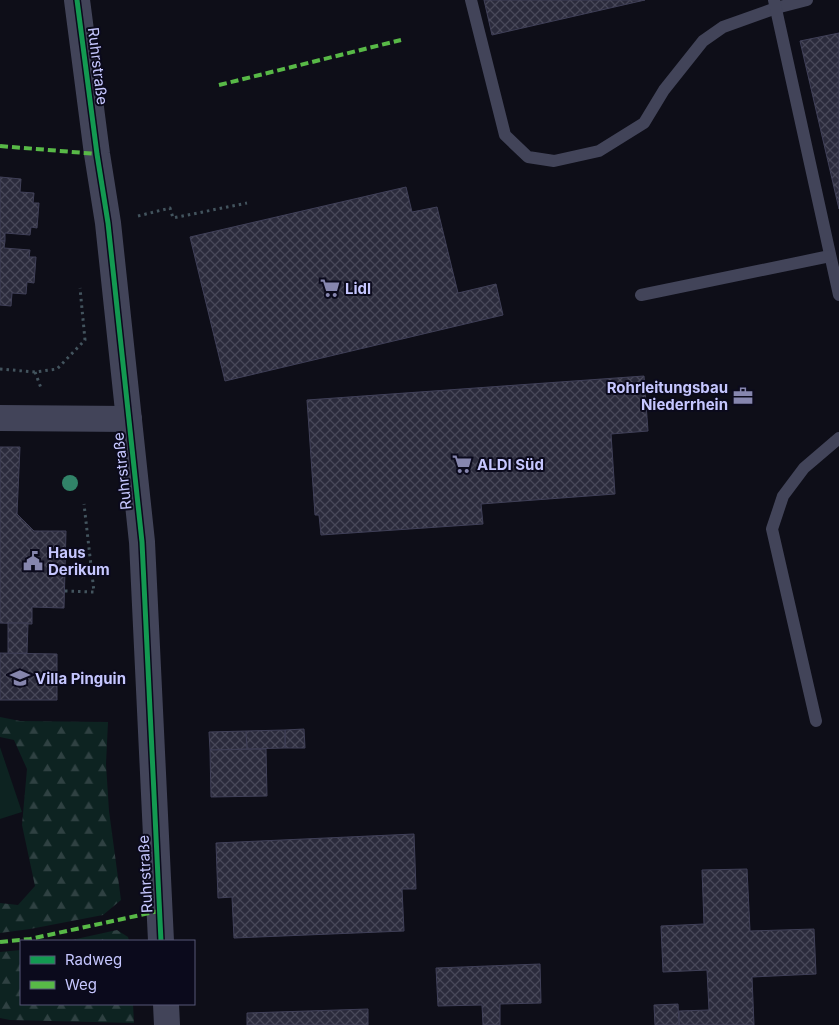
<svg xmlns="http://www.w3.org/2000/svg" width="839" height="1025" font-family="Inter,sans-serif">
	<defs>
		<pattern id="forest-firs" width="22" height="20" patternUnits="userSpaceOnUse" patternTransform="scale(1.25)"><rect width="22" height="20" fill="#0d2321"/><path d="M5 1l3.5 6h-7zM16 11l3.5 6h-7z" fill="#2f4142"/></pattern>
		<pattern id="building-cross-hatch" width="8" height="8" patternUnits="userSpaceOnUse" patternTransform="scale(1.25)"><rect width="8" height="8" fill="#2b2b3c"/><path d="M0 0l8 8M0 8l8-8" fill="none" stroke="#484859"/></pattern>
	</defs>
	<rect width="100%" height="100%" fill="#0e0e18"/>
	<g fill="url(#forest-firs)">
		<path d="M0 717 20 721 108 722 106 764 109 811 121 900 103 915 30 929 0 933V903L18 905 35 886 22 825 27 769 14 740 0 737Z"/>
		<path d="M117 930 128 937 129 941H67Z"/>
		<path d="M21 950V1004H133L134 1023 10 1020 0 1018V952Z"/>
	</g>
	<path fill="#0d2321" d="M0 747 22 812 0 819Z"/>
	<g fill="url(#building-cross-hatch)" stroke="#404058">
		<path d="M484 0H645L492 35Z"/>
		<path d="M839 33V209L800 41Z"/>
		<path d="M0 177 21 179 20 192 34 193 33 203H39L37 228 31 227 30 235 5 233V241H0Z"/>
		<path d="M406 187 412 212 437 207 458 293 496 284 503 315 225 381 190 237Z"/>
		<path d="M0 241H5L4 248 30 250 29 257H36L34 283 27 282 26 294 12 293 11 306 0 305Z"/>
		<path d="M644 376 648 431 611 434 615 494 481 504 483 524 321 535 319 515H315L307 400Z"/>
		<path d="M0 447H20L17 514 34 531H66L64 608 32 607V624L0 623Z"/>
		<path d="M8 623H28L27 653 8 654Z"/>
		<path d="M0 653 57 654V700H0Z"/>
		<path d="M304 729 305 748H285V730Z"/>
		<path d="M285 730V748L247 749 246 731Z"/>
		<path d="M246 731 247 749 210 750 209 732Z"/>
		<path d="M266 749 267 796 211 797 210 750Z"/>
		<path d="M414 834 416 889H402L404 931 234 938 232 897 218 898 216 843Z"/>
		<path d="M747 869 750 931 814 929 816 974 752 977 754 1025H679V1011L709 1010 707 970 663 972 661 926 704 924 702 870Z"/>
		<path d="M540 964 541 1003 500 1004V1025H483L482 1005 438 1006 436 968Z"/>
		<path d="M678 1004 679 1025H655L654 1005Z"/>
		<path d="M368 1009V1025H247V1013Z"/>
	</g>
	<g fill="none" stroke-linecap="round" stroke-linejoin="round">
		<g stroke="#43545e" stroke-width="3" stroke-dasharray="2.5 4" stroke-linecap="butt">
			<path d="M138 216 170 208 173 218 247 203"/>
			<path d="M0 369 35 372 57 369 85 340 80 288"/>
			<path d="M35 372 41 388"/>
			<path d="M65 591 94 592 84 504"/>
		</g>
		<g stroke="#424459" stroke-width="12">
			<path d="M471 0 505 135 528 157 554 161 599 151 644 123 664 90 703 41 723 27 776 8 807 0"/>
			<path d="M774 0 839 295"/>
			<path d="M641 295 830 256"/>
			<path d="M816 721 772 529 783 496 804 468 839 438"/>
		</g>
		<g stroke="#424459" stroke-width="26">
			<path d="M77 0 97 154 108 223 142 542 161 941"/>
			<path d="M0 418 129 419"/>
			<path d="M166 1004 167 1025"/>
		</g>
		<g stroke="#58b947" stroke-width="4" stroke-dasharray="8 4" stroke-linecap="butt">
			<path d="M219 85 401 40"/>
			<path d="M0 146 97 154"/>
			<path d="M0 942 30 939 159 911"/>
		</g>
		<defs>
			<path id="cycleway" d="M77 0 97 154 108 223 142 542 161 941"/>
		</defs>
		<use href="#cycleway" stroke="#0b0a1c" stroke-width="8"/>
		<use href="#cycleway" stroke="#139951" stroke-width="5"/>
	</g>
	<circle fill="#318368" cx="70" cy="483" r="8"/>
	<defs>
		<symbol id="supermarket-bare" viewBox="-9 -9 18 18"><path d="M-6-5.5h2.5l.6 2H6L4.5 2H-2.5L-4.4-4H-6ZM-1.5 3.2a1.3 1.3 0 1 0 .1 0ZM3 3.2a1.3 1.3 0 1 0 .1 0Z" fill="#8686ae" stroke="#0b0a1c" stroke-width="2.5" paint-order="stroke"/></symbol>
		<symbol id="office-bare" viewBox="-9 -9 18 18"><path d="M-6-3h4V-5.5h4V-3h4V5H-6ZM-1-4.5V-3h2v-1.5ZM-6 0V1H6V0Z" fill="#8686ae" stroke="#0b0a1c" stroke-width="2.5" paint-order="stroke"/></symbol>
		<symbol id="civic-bare" viewBox="-9 -9 18 18"><path d="M-.6-6.5H3V-4.5H.6V-3L4-1V1h2V6H-6V1h2V-1L-.6-3ZM-1.2 2.5V6h2.4V2.5Z" fill="#8686ae" stroke="#0b0a1c" stroke-width="2.5" paint-order="stroke"/></symbol>
		<symbol id="school-bare" viewBox="-9 -9 18 18"><path d="M0-5L7-2L0 1L-7-2ZM-4 1L0 2.5L4 1V4Q0 6-4 4Z" fill="#8686ae" stroke="#0b0a1c" stroke-width="2.5" paint-order="stroke"/></symbol>
	</defs>
	<g fill-rule="evenodd">
		<use href="#supermarket-bare" x="316" y="274" width="28" height="28"/>
		<use href="#office-bare" x="729" y="382" width="28" height="28"/>
		<use href="#supermarket-bare" x="448" y="450" width="28" height="28"/>
		<use href="#civic-bare" x="19" y="547" width="28" height="28"/>
		<use href="#school-bare" x="6" y="664" width="28" height="28"/>
	</g>
	<g text-anchor="middle" dominant-baseline="central" stroke-width="4" stroke-linejoin="round" paint-order="stroke">
		<g font-size="15" fill="#c6c7ff" stroke="#0b0a1c">
			<text transform="translate(98 66) rotate(83)">Ruhrstraße</text>
			<text transform="translate(122 471) rotate(-96)">Ruhrstraße</text>
			<text transform="translate(145 874) rotate(-93)">Ruhrstraße</text>
		</g>
		<g font-size="15" font-weight="bold" fill="#c6c7ff" stroke="#0b0a1c" text-anchor="start">
			<text x="345" y="288">Lidl</text>
			<text x="728" y="387" text-anchor="end">Rohrleitungsbau<tspan x="728" dy="17">Niederrhein</tspan></text>
			<text x="477" y="464">ALDI Süd</text>
			<text x="48" y="552">Haus<tspan x="48" dy="17">Derikum</tspan></text>
			<text x="35" y="678">Villa Pinguin</text>
		</g>
	</g>
	<rect x="20" y="940" width="175" height="65" fill="#0b0a1c" stroke="#565677"/>
	<rect x="30" y="956" width="25" height="8" fill="#139951" stroke="#565677"/>
	<text x="65" y="965" font-size="15" fill="#c6c7ff">Radweg</text>
	<rect x="30" y="981" width="25" height="8" fill="#58b947" stroke="#565677"/>
	<text x="65" y="990" font-size="15" fill="#c6c7ff">Weg</text>
</svg>
